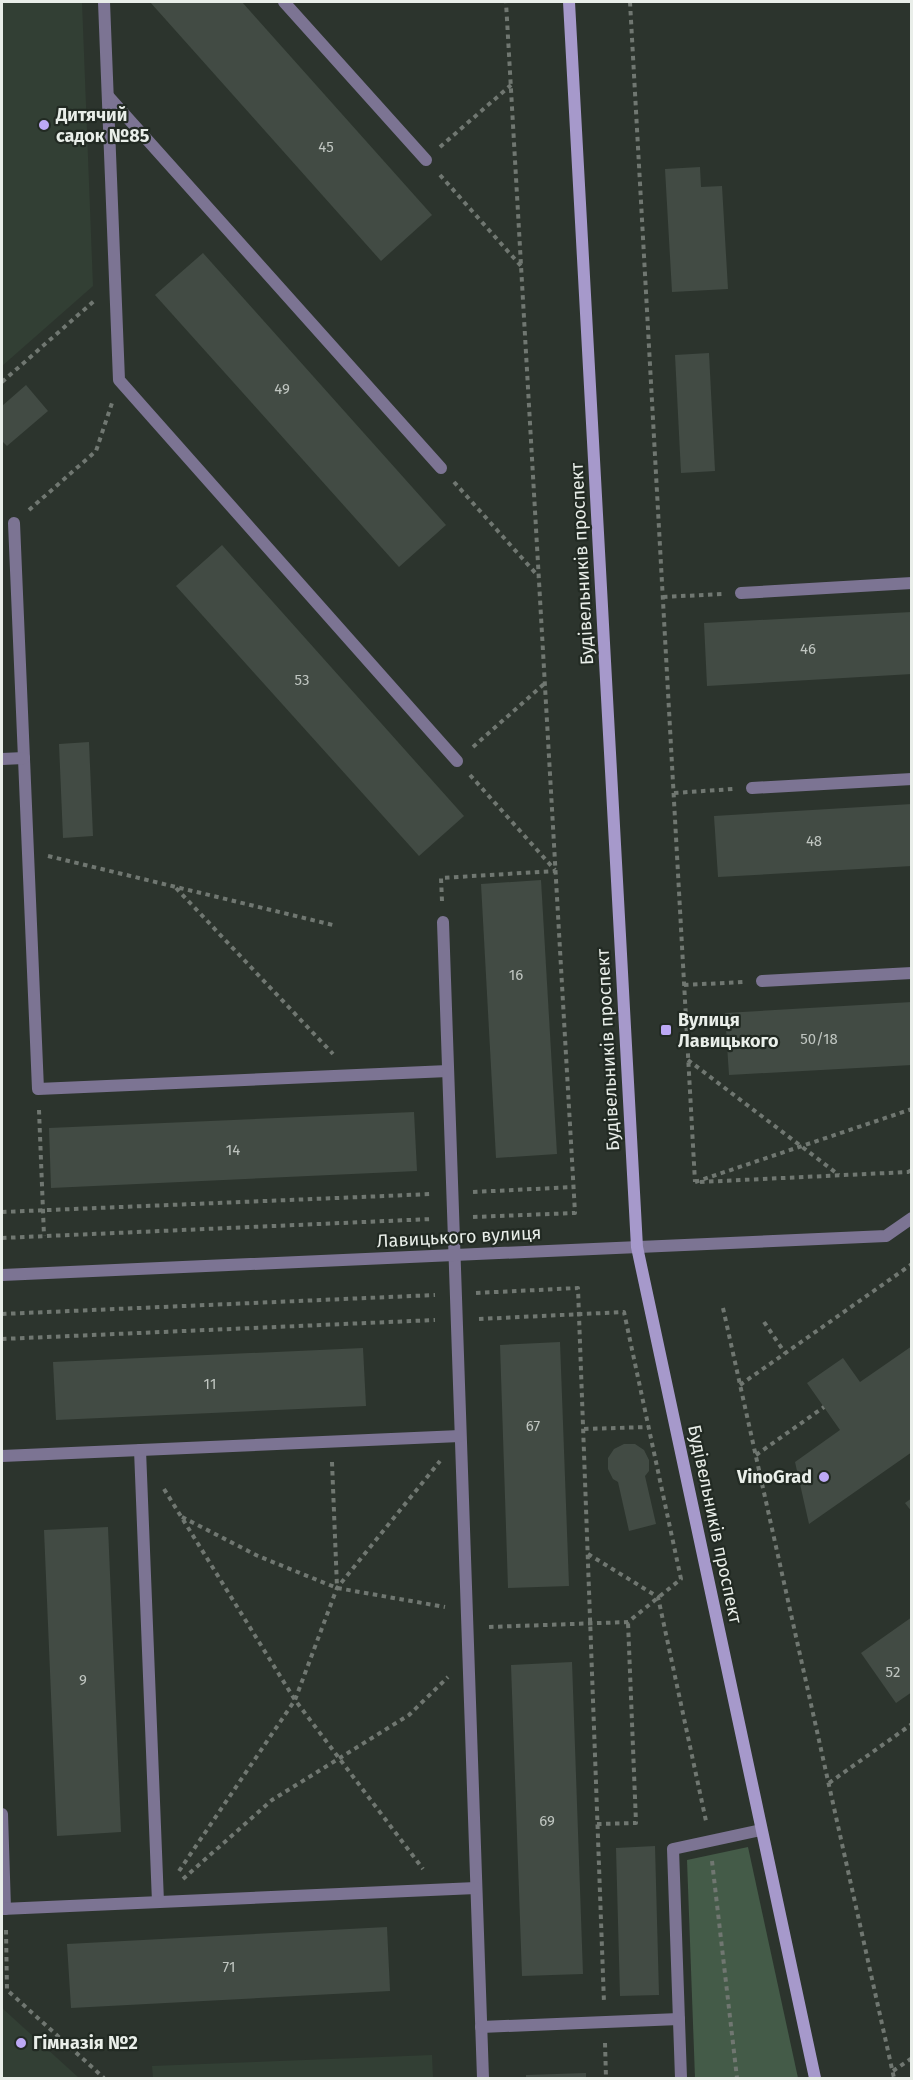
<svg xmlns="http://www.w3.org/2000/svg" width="913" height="2080" font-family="'Fira Sans',sans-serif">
	<rect width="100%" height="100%" fill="#2c342d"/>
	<g fill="#323f34">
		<path d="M2 2H82L93 286 2 366Z"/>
		<path d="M2 2008 79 2078H2Z"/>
		<path d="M432 2055 433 2078H153L152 2066Z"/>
	</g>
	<path fill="#445b48" d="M748 1847 798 2078H695L687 1860Z"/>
	<g fill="#424b44">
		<path d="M150 2H242L432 215 381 261Z"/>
		<path d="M700 167 701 187 722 186 728 289 672 292 665 169Z"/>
		<path d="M203 253 446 525 399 567 155 295Z"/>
		<path d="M709 353 715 471 681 473 675 355Z"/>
		<path d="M26 385 48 411 7 446 2 441V406Z"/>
		<path d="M222 545 464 816 419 856 176 586Z"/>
		<path d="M912 612V674L707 686 704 623Z"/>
		<path d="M89 742 93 836 63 838 59 744Z"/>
		<path d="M912 804V866L718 877 714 816Z"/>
		<path d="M541 880 557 1154 496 1158 481 884Z"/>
		<path d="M912 1002V1065L729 1075 725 1013Z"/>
		<path d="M414 1112 417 1171 51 1188 49 1128Z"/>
		<path d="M560 1342 569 1586 508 1588 500 1345Z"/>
		<path d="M912 1346V1452L809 1524 795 1462 840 1430 807 1383 843 1358 860 1382Z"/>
		<path d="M363 1348 366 1406 56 1420 53 1362Z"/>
		<path d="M624 1444H635L644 1450 649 1460V1471L645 1476 656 1524 629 1531 618 1482 613 1479 608 1469V1458L614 1449Z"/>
		<path d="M912 1498V1512L905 1503Z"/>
		<path d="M108 1527 121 1832 57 1836 44 1530Z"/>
		<path d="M912 1617V1692L896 1703 861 1653Z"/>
		<path d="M572 1662 583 1974 522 1976 511 1665Z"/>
		<path d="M655 1846 659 1995 620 1996 616 1848Z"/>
		<path d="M387 1927 390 1991 71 2008 67 1944Z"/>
		<path d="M586 2073V2078H526V2075Z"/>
	</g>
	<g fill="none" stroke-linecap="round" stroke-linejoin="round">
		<g stroke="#707771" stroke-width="4" stroke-dasharray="4.5 4.5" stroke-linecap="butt">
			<path d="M630 2 695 1182"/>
			<path d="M440 147 511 85"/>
			<path d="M440 175 521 266"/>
			<path d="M2 382 94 301"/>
			<path d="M454 482 539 577"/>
			<path d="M29 510 96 451 112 403"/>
			<path d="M663 597 722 594"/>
			<path d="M473 747 544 684"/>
			<path d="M470 775 555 870"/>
			<path d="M674 793 733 789"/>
			<path d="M48 856 333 925"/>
			<path d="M176 888 333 1054"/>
			<path d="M442 901 441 878 555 871"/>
			<path d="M684 985 743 982"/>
			<path d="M688 1060 839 1175"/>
			<path d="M39 1110 44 1236"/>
			<path d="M695 1182 912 1109"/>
			<path d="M700 1182 908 1172 912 1170"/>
			<path d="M473 1192 574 1187"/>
			<path d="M2 1212 432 1194"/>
			<path d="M473 1217 575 1213 506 2"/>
			<path d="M2 1238 432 1219"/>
			<path d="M476 1293 578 1288 604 2003"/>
			<path d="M723 1308 894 2078"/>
			<path d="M2 1314 435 1295"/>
			<path d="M479 1319 624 1312 681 1579 628 1622 489 1627"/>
			<path d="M764 1322 785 1353"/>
			<path d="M2 1339 435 1320"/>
			<path d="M740 1385 912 1264"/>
			<path d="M584 1429 648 1427"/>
			<path d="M756 1455 824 1407"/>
			<path d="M332 1462 337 1587"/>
			<path d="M164 1489 295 1700 423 1869"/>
			<path d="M182 1517 258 1556 337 1588 445 1607"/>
			<path d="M588 1554 658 1597 706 1821"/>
			<path d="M829 1783 912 1724"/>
			<path d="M597 1824 636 1823 628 1622"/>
			<path d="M712 1861 737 2078"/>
			<path d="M179 1871 295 1700 337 1588 440 1461"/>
			<path d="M183 1879 272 1800 409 1715 448 1677"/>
			<path d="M6 1930 7 1990 104 2078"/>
			<path d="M605 2043 606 2078"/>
			<path d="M893 2071 912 2058"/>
		</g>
		<g stroke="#7c7493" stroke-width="12">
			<path d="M104 2 119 380 457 761"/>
			<path d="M284 2 426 160"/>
			<path d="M108 96 441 468"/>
			<path d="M14 523 38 1089 448 1071"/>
			<path d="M741 593 912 583"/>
			<path d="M2 759 24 758"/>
			<path d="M752 788 912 779"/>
			<path d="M443 922 483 2078"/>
			<path d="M762 981 912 973"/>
			<path d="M140 1450 158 1902"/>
			<path d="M2 1456 460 1436"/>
			<path d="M2 1814 5 1909"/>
			<path d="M2 1909 476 1888"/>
			<path d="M481 2027 679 2019"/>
		</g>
		<g stroke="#7c7493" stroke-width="12">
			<path d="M2 1275 886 1236 912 1218"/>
			<path d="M681 2078 673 1849 761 1830"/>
		</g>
		<path stroke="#a699cb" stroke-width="12" d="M569 2 637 1247 815 2078"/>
	</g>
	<g fill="#bda9f5" stroke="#222a23" stroke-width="2">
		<circle cx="44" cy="125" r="6"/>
		<rect x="660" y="1024" width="12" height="12" rx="3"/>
		<circle cx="824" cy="1477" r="6"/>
		<circle cx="21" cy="2043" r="6"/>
	</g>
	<g text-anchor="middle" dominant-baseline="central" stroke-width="4.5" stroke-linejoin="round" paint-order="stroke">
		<g font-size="15" fill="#bfc5c0">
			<text x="326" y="147">45</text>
			<text x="282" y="389">49</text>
			<text x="808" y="649">46</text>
			<text x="302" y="680">53</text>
			<text x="814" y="841">48</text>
			<text x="516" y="975">16</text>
			<text x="819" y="1039">50/18</text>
			<text x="233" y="1150">14</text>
			<text x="210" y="1384">11</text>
			<text x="533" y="1426">67</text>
			<text x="893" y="1672">52</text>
			<text x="83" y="1680">9</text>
			<text x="547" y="1821">69</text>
			<text x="229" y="1967">71</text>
		</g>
		<g font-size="18" font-weight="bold" fill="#e9eee9" stroke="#222a23" text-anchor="start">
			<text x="56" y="115">Дитячий<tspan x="56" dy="21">садок №85</tspan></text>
			<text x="678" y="1020">Вулиця<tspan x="678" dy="21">Лавицького</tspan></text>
			<text x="812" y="1477" text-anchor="end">VinoGrad</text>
			<text x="33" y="2043">Гімназія №2</text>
		</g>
		<g font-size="18" fill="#e9eee9" stroke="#222a23">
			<text transform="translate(582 564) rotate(-93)">Будівельників проспект</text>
			<text transform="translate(608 1050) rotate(-93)">Будівельників проспект</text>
			<text transform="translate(459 1237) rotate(-3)">Лавицького вулиця</text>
			<text transform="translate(715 1524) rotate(78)">Будівельників проспект</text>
		</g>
	</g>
	<rect width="913" height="2080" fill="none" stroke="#e9eee9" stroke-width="6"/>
</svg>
